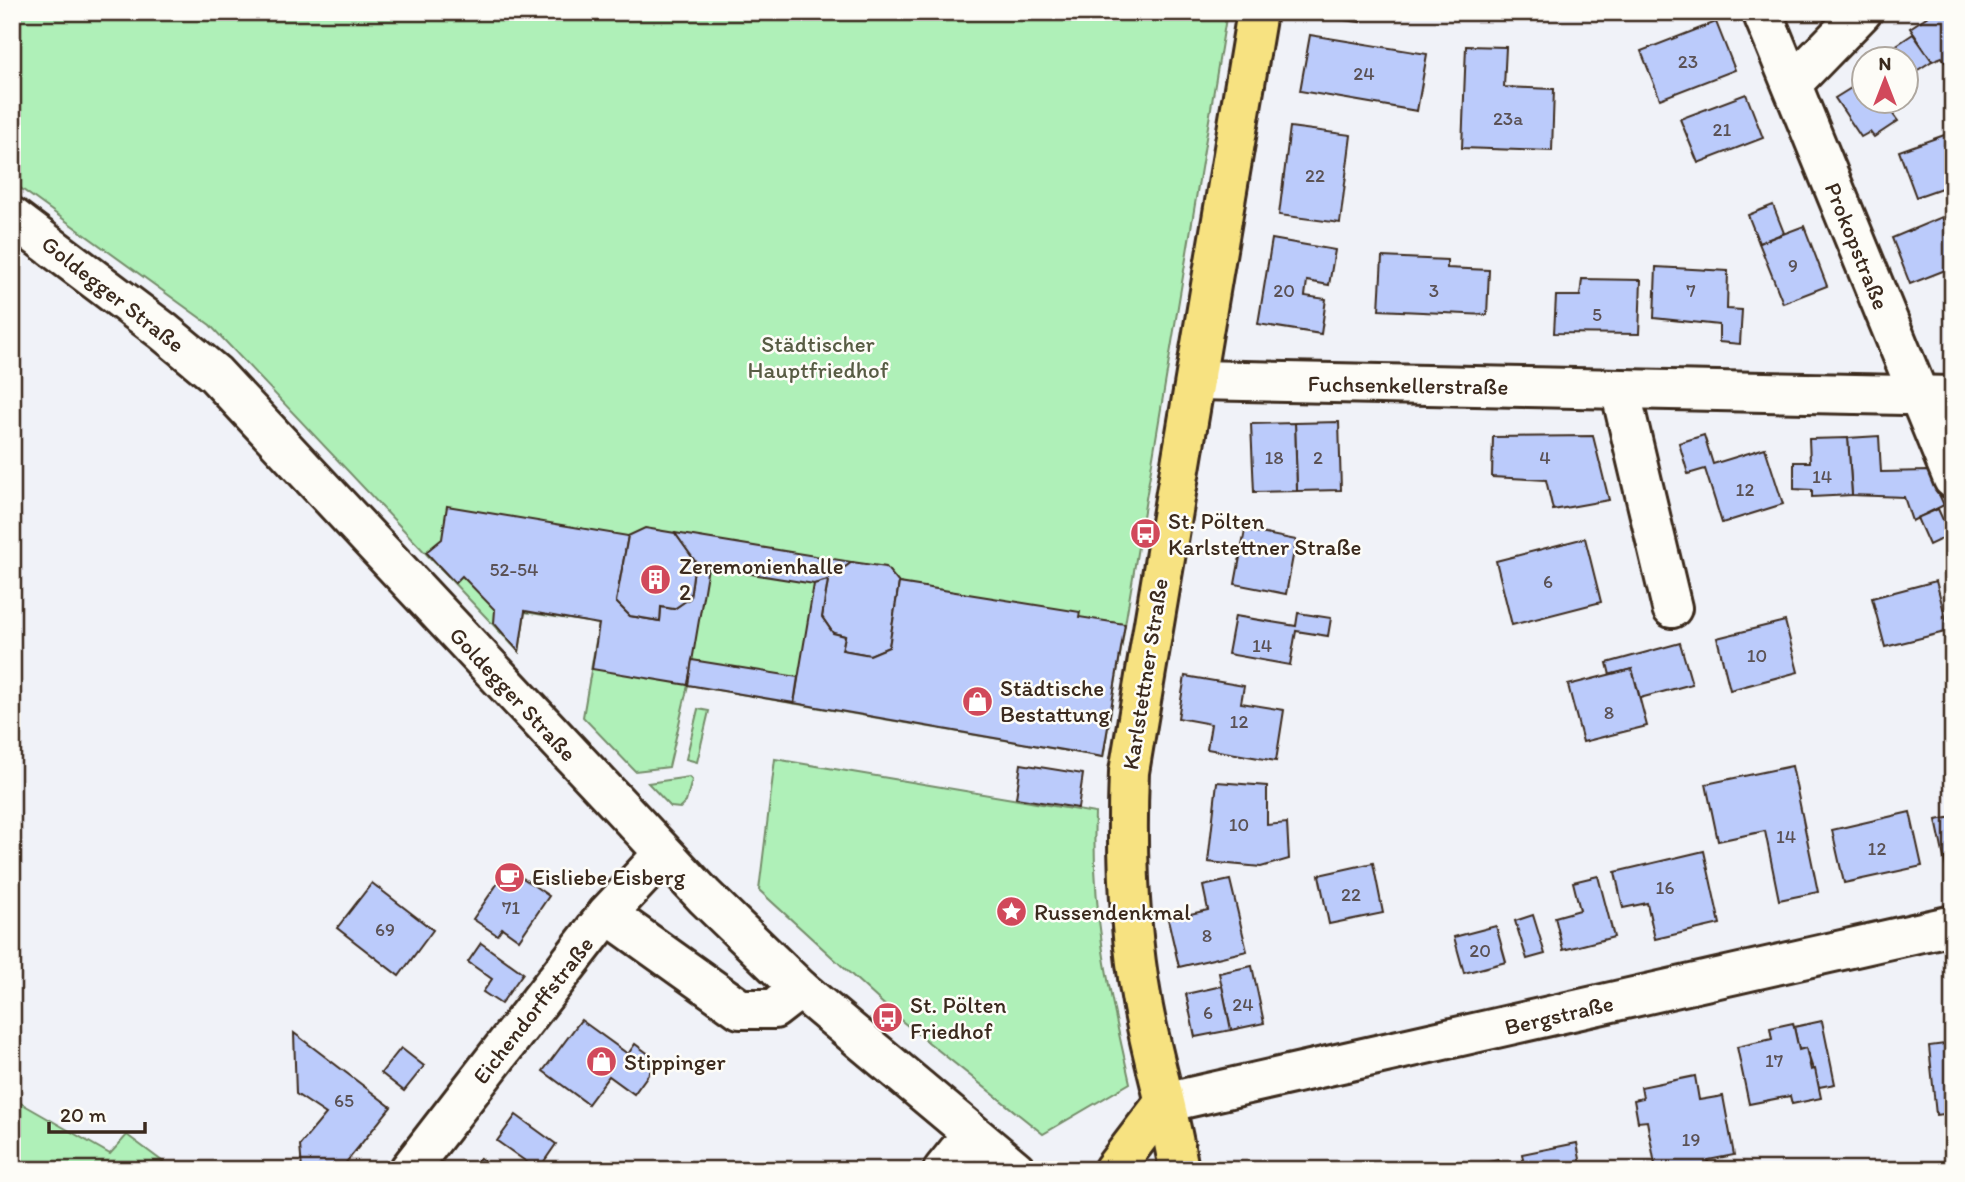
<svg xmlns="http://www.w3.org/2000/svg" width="1965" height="1182" font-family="Itim,sans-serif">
	<rect width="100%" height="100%" fill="#f0f2f8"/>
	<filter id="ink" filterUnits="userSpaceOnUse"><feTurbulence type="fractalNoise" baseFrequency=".0143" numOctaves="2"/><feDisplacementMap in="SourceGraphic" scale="14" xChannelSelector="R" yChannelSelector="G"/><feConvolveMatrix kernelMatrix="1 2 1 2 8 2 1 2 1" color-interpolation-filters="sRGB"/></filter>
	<g filter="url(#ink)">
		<g fill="#aff0b8" stroke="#758d6b" stroke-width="2">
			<path d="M12 12H1227L1103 757 688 685 669 767 635 771 583 717 599 624 525 612 519 652 210 325 12 182Z"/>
			<path d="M698 709 709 711 697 762 686 759Z"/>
			<path d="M775 759 1095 813C1091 912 1108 987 1130 1083L1043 1134 903 1022 759 890Z"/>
			<path d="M689 777 692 780 686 802 680 808 671 807 648 783Z"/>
			<path d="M12 1098 110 1154 127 1135 174 1170H12Z"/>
		</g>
		<g fill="#bbcbfb" stroke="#3b2a1e" stroke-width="2">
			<path d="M1322 12H1361L1360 22 1322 17Z"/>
			<path d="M1934 12H1953V59L1946 63 1942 57 1932 61 1910 28Z"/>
			<path d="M1716 22 1735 70 1660 99 1641 51Z"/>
			<path d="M1913 34 1932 61 1913 73 1895 46Z"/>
			<path d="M1310 35 1427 54 1417 111 1300 91Z"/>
			<path d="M1466 46 1506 47 1504 87 1554 89 1552 151 1462 148Z"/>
			<path d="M1906 62 1917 80 1906 87Z"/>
			<path d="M1864 80V102L1907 104 1892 113 1898 121 1874 137 1870 132 1861 137 1835 98Z"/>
			<path d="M1746 94 1763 138 1698 163 1680 119Z"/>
			<path d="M1290 127 1351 135 1340 223 1279 215Z"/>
			<path d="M1953 132V184L1916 197 1899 151Z"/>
			<path d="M1773 205 1784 233 1759 243 1748 215Z"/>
			<path d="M1942 217 1953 243V267L1910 284 1892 238Z"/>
			<path d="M1804 226 1827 286 1783 303 1759 243Z"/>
			<path d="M1272 239 1335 250 1329 285 1307 281 1305 296 1326 299 1321 334 1258 324Z"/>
			<path d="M1382 257 1447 260V268L1489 270 1487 315 1379 310Z"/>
			<path d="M1656 267 1728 271 1727 309 1742 310 1740 344 1719 342V325L1654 318Z"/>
			<path d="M1582 279 1641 280 1639 334 1554 333 1556 296H1580Z"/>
			<path d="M1339 422 1341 490 1297 491 1295 423Z"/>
			<path d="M1295 423 1297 491 1254 492 1251 424Z"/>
			<path d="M1704 435 1713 464 1765 448 1783 504 1722 523 1705 469 1688 474 1679 443Z"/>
			<path d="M1593 436 1609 500 1553 510 1546 480 1492 477 1493 437Z"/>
			<path d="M1879 436 1881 472 1928 471 1944 505 1912 521 1904 497 1852 495 1848 438Z"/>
			<path d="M1848 438 1852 495 1812 497V490L1794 489V462H1810L1809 439Z"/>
			<path d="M447 506 628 536 616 602 630 616 660 621 661 607 674 609 690 598 695 561 708 567 688 685 592 669 599 624 525 611 519 652 494 623 495 610 462 576 455 583 426 552 442 539Z"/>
			<path d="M1938 509 1950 535 1929 545 1917 518Z"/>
			<path d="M645 528 675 533 695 561 690 598 674 609 661 607 660 621 630 616 616 602 628 536Z"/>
			<path d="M1245 530 1296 540 1286 594 1235 584Z"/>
			<path d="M675 533 766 548 852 562 828 580 814 584 708 567 695 561Z"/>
			<path d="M1585 538 1601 602 1512 625 1496 561Z"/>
			<path d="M852 562 886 567 899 583 889 647 870 655 842 650 845 636 833 633 822 617 828 580Z"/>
			<path d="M828 580 822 617 833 633 845 636 842 650 870 655 889 647 899 583 1080 612 1079 617 1125 624 1103 757 794 703 814 584Z"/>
			<path d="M1936 581 1949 631 1885 647 1872 598Z"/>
			<path d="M1298 613 1331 618 1328 636 1296 631 1290 665 1228 654 1235 616 1296 626Z"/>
			<path d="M1785 621 1798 672 1730 690 1717 638Z"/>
			<path d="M1680 643 1692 684 1640 698 1632 669 1610 675 1607 663Z"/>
			<path d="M692 660 798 677 794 703 688 685Z"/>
			<path d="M1632 669 1647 726 1583 742 1568 685Z"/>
			<path d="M1185 676 1244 686 1241 703 1284 710 1276 761 1207 749 1211 724 1178 718Z"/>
			<path d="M1021 764 1083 774 1078 808 1016 798Z"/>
			<path d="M1792 766 1818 892 1779 900 1765 831 1718 841 1706 784Z"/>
			<path d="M1217 782 1267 786V825L1287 823 1289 859 1261 867 1208 862Z"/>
			<path d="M1910 812 1922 866 1844 883 1832 830Z"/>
			<path d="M1953 817V876L1948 877 1936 820Z"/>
			<path d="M1704 851 1720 924 1655 939 1647 903 1623 908 1615 872Z"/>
			<path d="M1373 863 1383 913 1329 924 1319 875Z"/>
			<path d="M514 872 549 896 519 940 502 928 497 935 473 919 500 880 506 884Z"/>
			<path d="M1598 876 1614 937 1563 950 1555 917 1580 910 1573 882Z"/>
			<path d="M1230 880 1247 951 1179 967 1168 919 1208 910 1203 886Z"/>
			<path d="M372 883 433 930 399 976 337 928Z"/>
			<path d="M1533 915 1545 954 1527 959 1515 921Z"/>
			<path d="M1496 926 1506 962 1464 973 1454 937Z"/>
			<path d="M481 943 523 973 501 1004 483 992 492 979 468 962Z"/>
			<path d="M1252 966 1264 1023 1231 1030 1219 973Z"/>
			<path d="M1222 986 1231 1030 1195 1037 1186 994Z"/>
			<path d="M581 1020 628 1054 635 1044 658 1061 634 1094 609 1076 588 1104 543 1071Z"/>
			<path d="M1822 1021 1835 1084 1819 1087 1806 1048 1799 1050 1794 1027Z"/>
			<path d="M1793 1023 1799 1050 1806 1048 1811 1070 1815 1069 1821 1098 1792 1104 1790 1096 1749 1104 1737 1047 1772 1039 1770 1028Z"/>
			<path d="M294 1033 391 1107 340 1170H302L300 1145 326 1114 296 1094Z"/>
			<path d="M1953 1043V1113L1936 1115 1929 1046Z"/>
			<path d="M401 1048 424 1066 404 1091 381 1073Z"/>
			<path d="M1695 1076 1699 1100 1723 1096 1734 1155 1708 1160 1709 1169 1656 1170 1647 1121 1638 1122 1634 1100 1643 1098 1641 1087Z"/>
			<path d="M516 1115 556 1144 538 1170 497 1141Z"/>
			<path d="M1577 1143 1582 1170H1525L1522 1154Z"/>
			<path d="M480 1158 496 1170H471Z"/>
			<path d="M1499 1160 1501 1170H1448Z"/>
		</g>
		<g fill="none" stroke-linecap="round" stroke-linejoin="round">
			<defs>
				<g id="minor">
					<path d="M1762 12 1953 479"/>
					<path d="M1792 84 1862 12"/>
					<path d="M12 217 163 331 215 374 705 897 800 989 1016 1170"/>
					<path d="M1196 380 1953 396"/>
					<path d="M1620 389 1672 608"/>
					<path d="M607 914 740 1009H774L800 989"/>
					<path d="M1164 1103 1953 925"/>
					<path d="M409 1170 607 914 663 854"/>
					<path d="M943 1170 972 1134"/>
				</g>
				<g id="major">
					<path d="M1113 1170 1164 1103"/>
					<path d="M1179 1170C1170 1113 1152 1058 1142 1002 1128 925 1126 850 1129 772L1257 12"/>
				</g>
			</defs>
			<use href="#minor" stroke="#3b2a1e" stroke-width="44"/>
			<use href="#major" stroke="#3b2a1e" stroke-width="44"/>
			<use href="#minor" stroke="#fdfcf7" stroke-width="38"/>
			<use href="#major" stroke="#f7e281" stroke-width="38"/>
		</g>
	</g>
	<defs>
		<symbol id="bus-disc" viewBox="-11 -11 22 22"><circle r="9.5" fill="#d1495b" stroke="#fdfcf7"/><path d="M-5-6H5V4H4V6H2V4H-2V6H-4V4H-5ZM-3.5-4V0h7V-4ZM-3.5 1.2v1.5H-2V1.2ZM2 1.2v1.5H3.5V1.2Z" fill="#fff"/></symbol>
		<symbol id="building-disc" viewBox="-11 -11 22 22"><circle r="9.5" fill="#d1495b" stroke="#fdfcf7"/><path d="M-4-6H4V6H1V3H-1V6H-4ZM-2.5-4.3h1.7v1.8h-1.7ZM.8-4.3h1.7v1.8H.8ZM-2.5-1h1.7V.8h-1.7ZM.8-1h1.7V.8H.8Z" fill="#fff"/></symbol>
		<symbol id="shop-disc" viewBox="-11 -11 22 22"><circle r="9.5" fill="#d1495b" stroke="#fdfcf7"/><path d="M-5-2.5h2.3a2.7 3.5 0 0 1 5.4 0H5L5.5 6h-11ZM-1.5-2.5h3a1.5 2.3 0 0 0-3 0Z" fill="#fff"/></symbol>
		<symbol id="cafe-disc" viewBox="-11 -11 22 22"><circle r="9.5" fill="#d1495b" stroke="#fdfcf7"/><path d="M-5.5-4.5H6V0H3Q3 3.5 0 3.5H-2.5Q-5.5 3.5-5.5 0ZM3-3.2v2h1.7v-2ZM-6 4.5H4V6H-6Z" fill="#fff"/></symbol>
		<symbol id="sight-disc" viewBox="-11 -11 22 22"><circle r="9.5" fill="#d1495b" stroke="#fdfcf7"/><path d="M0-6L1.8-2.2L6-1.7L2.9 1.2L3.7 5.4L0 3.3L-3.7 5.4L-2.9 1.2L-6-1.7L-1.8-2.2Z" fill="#fff"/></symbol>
	</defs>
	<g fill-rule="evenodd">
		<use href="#bus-disc" x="1128" y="516" width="35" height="35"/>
		<use href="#building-disc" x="638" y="562" width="35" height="35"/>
		<use href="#shop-disc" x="960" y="684" width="35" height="35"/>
		<use href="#cafe-disc" x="492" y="860" width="35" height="35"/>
		<use href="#sight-disc" x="994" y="894" width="35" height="35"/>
		<use href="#bus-disc" x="870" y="1000" width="35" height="35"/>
		<use href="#shop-disc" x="584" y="1044" width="35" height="35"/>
	</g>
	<g text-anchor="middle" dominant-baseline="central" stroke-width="5" stroke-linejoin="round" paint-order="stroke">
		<g font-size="19" fill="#5b5255">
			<text x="1688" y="61">23</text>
			<text x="1364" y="73">24</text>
			<text x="1508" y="118">23a</text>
			<text x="1722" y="129">21</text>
			<text x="1315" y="175">22</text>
			<text x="1793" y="265">9</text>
			<text x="1284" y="290">20</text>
			<text x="1434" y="290">3</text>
			<text x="1691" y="290">7</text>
			<text x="1597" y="314">5</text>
			<text x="1274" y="457">18</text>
			<text x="1318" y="457">2</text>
			<text x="1545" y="457">4</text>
			<text x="1822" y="476">14</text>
			<text x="1745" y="489">12</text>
			<text x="514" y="569">52-54</text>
			<text x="1548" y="581">6</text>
			<text x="1262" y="645">14</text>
			<text x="1757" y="655">10</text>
			<text x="1609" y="712">8</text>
			<text x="1239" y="721">12</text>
			<text x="1239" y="824">10</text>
			<text x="1786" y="836">14</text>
			<text x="1877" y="848">12</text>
			<text x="1665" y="887">16</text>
			<text x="1351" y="894">22</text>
			<text x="511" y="907">71</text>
			<text x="385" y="929">69</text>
			<text x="1207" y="935">8</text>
			<text x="1480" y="950">20</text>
			<text x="1243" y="1004">24</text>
			<text x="1208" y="1012">6</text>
			<text x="1774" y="1060">17</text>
			<text x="344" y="1100">65</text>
			<text x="1691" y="1139">19</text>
		</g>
		<g font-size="23" fill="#3b2a1e" stroke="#fdfcf7">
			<text transform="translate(1857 246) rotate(68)">Prokopstraße</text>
			<text transform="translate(113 294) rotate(38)">Goldegger Straße</text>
			<text transform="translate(1408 385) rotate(1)">Fuchsenkellerstraße</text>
			<text transform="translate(1145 674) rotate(-81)">Karlstettner Straße</text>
			<text transform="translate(513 694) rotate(47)">Goldegger Straße</text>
			<text transform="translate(533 1010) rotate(-52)">Eichendorffstraße</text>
			<text transform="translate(1559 1015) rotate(-13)">Bergstraße</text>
		</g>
		<g font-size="23" fill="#585c44" stroke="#fdfcf7">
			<text x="818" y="344">Städtischer<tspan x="818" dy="26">Hauptfriedhof</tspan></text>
		</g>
		<g font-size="23" fill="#3b2a1e" stroke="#fdfcf7" text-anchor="start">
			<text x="1168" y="521">St. Pölten<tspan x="1168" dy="26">Karlstettner Straße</tspan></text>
			<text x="679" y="566">Zeremonienhalle<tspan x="679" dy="26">2</tspan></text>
			<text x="1000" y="688">Städtische<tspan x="1000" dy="26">Bestattung</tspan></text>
			<text x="532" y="877">Eisliebe Eisberg</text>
			<text x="1034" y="912">Russendenkmal</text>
			<text x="910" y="1005">St. Pölten<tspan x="910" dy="26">Friedhof</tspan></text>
			<text x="624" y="1062">Stippinger</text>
		</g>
	</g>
	<rect width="1965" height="1182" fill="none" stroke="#fdfcf7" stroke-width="42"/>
	<rect x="21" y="21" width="1923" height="1140" fill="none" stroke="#3b2a1e" stroke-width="2.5" filter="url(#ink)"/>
	<g transform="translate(1885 80)"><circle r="33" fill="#fdfcf7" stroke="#afa8a0" stroke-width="2"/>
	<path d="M0-5L12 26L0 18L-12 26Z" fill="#d1495b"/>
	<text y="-10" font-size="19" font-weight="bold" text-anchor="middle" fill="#3b2a1e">N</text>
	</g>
	<path d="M49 1122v10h96v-10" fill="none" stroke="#3b2a1e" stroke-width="3.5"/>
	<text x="60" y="1122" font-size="21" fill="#3b2a1e" stroke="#fdfcf7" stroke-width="5" paint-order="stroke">20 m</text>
</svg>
